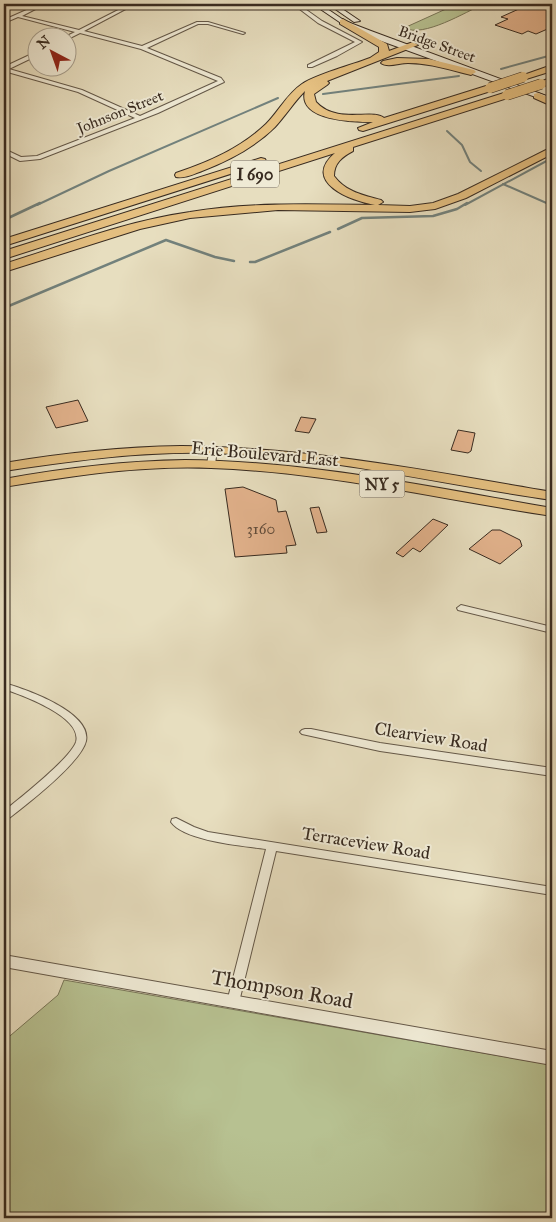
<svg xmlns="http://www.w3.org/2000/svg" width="556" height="1222" font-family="'IM FELL Great Primer',serif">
	<rect width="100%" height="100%" fill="#e7debf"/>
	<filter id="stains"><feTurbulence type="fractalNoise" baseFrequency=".004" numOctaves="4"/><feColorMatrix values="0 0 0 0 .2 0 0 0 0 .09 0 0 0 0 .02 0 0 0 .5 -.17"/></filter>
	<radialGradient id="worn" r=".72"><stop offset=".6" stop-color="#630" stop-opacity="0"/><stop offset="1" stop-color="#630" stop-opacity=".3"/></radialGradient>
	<g fill="#b7c191" stroke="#787658">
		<path d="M457 4H484C465 12 424 38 404 28Z"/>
		<path d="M64 980 552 1065V1218H4V1041L58 995Z"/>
	</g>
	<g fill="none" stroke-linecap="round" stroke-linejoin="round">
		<g stroke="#72817c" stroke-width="2">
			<path d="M501 69 552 55"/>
			<path d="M323 94 459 76"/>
			<path d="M447 131 462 145 470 162 481 171"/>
			<path d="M503 184 551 205"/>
			<path d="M37 205 109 171 278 98"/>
			<path d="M465 205 552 158"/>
		</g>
		<g stroke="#72817c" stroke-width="2.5">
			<path d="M548 203 552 205"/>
			<path d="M4 220 40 203"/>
			<path d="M338 229 362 218 433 216 457 209 467 203"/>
			<path d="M250 262H255L330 232"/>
			<path d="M4 308 166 240 215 257 234 261"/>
		</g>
	</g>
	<g fill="#e2b28c" stroke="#382b20">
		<path d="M530 4 543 8 547 6 552 8V27L536 34 528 31 522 34 495 25 508 19 501 17Z"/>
		<path d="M78 400 88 421 56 428 46 407Z"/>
		<path d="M301 417 316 419 309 433 295 431Z"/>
		<path d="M458 430 475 433 471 451 468 453 451 450Z"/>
		<path d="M243 487 276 500 278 512 286 511 296 545 286 546 287 553 235 557 225 489Z"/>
		<path d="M319 507 327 532 317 533 310 508Z"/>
		<path d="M433 519 448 525 420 552 413 548 403 557 396 553Z"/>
		<path d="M492 530H500L520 540 522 546 500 564 469 549Z"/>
	</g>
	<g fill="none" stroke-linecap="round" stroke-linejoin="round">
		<defs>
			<g id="minor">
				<path d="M40 4H45L22 16 79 30 130 4H135L84 31 142 46 197 22H208L245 33 243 34 208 24H198L147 48 221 78 224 82 158 113 40 159 20 161 4 153V149L21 157 37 156 135 118 78 92 4 71V67L36 52H38V55L9 69 82 90 140 116 218 81 141 49 80 33 68 39V38L65 37 75 32 18 17 4 23V20Z"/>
				<path d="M293 4H298L322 21 362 42 337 56 312 67H308V65L355 42 318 23Z"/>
				<path d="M210 448H213L217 450 215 464 211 466 207 464Z"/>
				<path d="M461 605 552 627V633L458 610 457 608Z"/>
				<path d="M4 683C25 689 92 712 86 741 81 763 26 805 8 819L4 820V811C19 799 70 759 76 742 83 717 22 695 4 689Z"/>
				<path d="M305 729H311L380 743 552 768V776L380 751 302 734 300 732 302 730Z"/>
				<path d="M176 818 194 827 208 832 552 887V895L276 851 239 1002 237 1005 233 1007 229 1005 227 1002 266 849C244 846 184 841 171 822L172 819Z"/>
			</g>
			<path id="tertiary" d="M4 955 552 1051V1065L4 967Z"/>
			<g id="secondary">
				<path d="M313 4H320L345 21 371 31 552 98V103L365 35 341 23Z"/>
				<path d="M328 4H335L360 21 354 22Z"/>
			</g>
			<g id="primary">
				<path d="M181 446C307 447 429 471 552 492V500C438 484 327 456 211 453 141 451 73 461 4 471V463C63 453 121 447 181 446Z"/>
				<path d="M185 460C308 461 431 487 552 508V516C438 499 326 472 211 468 141 465 73 476 4 487V479C64 468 124 461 185 460Z"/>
			</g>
			<g id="motorway">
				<path d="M343 19 387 44 389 51 413 42 418 45 327 81 329 83 327 85 314 94 316 102C337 125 373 108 384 118L486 86H494L495 88 494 90 363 131 359 130 358 128 373 122C355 122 297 121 305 91 294 102 286 115 275 127 255 147 228 161 202 171 194 174 184 179 176 177L175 175 176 173C209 162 241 148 266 124 279 111 287 94 302 84 317 74 352 65 370 58L379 52V47L340 24V20Z"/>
				<path d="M397 58 429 59 474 70 476 72 471 75C450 70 430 63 408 63 400 63 387 68 381 63L383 61Z"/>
				<path d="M552 65V71L523 80 518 77Z"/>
				<path d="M552 77V83L541 87 536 84Z"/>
				<path d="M507 92 512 95 511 97 353 147V151C342 157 334 163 334 176 346 192 363 195 381 200L383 202 378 205 410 206 433 203 458 194 552 147V154L466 198 435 209 410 212 278 210 190 218 140 229 4 272V264C65 245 126 221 190 212 251 202 313 204 375 205 351 201 301 182 335 153L4 259V251Z"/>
				<path d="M538 93 552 99V106L534 98V94Z"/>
				<path d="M261 158 265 159 266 161 265 163 4 246V239Z"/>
			</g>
		</defs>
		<use href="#minor" stroke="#645848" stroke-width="2"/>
		<use href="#tertiary" stroke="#645848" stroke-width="2"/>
		<use href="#secondary" stroke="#382b20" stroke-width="2"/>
		<use href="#primary" stroke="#382b20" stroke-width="2"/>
		<use href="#motorway" stroke="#382b20" stroke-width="2"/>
		<use href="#minor" fill="#efead5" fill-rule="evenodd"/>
		<use href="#tertiary" fill="#efead5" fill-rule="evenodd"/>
		<use href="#secondary" fill="#efead5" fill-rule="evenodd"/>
		<use href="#primary" fill="#e4bf80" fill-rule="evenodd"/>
		<use href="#motorway" fill="#e4bf80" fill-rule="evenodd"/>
		<path stroke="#382b20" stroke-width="2" stroke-dasharray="5.5 5.5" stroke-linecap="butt" d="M4 11 14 4"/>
		<defs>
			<g id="motorway-bridge">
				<path d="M490 88 523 77"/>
				<path d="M507 95 541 84"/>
			</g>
		</defs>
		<use href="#motorway-bridge" stroke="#382b20" stroke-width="11" stroke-linecap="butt"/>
		<use href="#motorway-bridge" stroke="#e4bf80" stroke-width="10"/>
	</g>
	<g text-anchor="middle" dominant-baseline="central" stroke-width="4" stroke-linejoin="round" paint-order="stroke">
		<g font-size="15" fill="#382b20" stroke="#efead5">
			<text transform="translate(437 44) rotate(20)">Bridge Street</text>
			<text transform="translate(120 112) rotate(-22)">Johnson Street</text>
		</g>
		<g font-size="15" fill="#624d3b">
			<text x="261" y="529">3160</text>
		</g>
		<g fill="#efead5" stroke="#6f6456" stroke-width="1">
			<rect x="231" y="160.5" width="48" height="27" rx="4"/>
			<rect x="359.5" y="470.5" width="45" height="27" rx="4"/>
		</g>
		<g font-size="16" font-weight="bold" fill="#382b20">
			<text x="255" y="174">I 690</text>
			<text x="382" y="484">NY 5</text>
		</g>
		<g font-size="18" fill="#382b20" stroke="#efead5">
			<text transform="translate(265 454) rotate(5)">Erie Boulevard East</text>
			<text transform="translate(431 737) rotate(9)">Clearview Road</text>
			<text transform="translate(366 843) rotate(9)">Terraceview Road</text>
		</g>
		<g font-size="21" fill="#382b20" stroke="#efead5">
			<text transform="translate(282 989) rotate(10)">Thompson Road</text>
		</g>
	</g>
	<rect width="556" height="1222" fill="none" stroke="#e7debf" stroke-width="20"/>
	<rect x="5" y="5" width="546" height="1212" fill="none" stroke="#382b20" stroke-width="2.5"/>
	<rect x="10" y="10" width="536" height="1202" fill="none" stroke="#382b20"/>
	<g transform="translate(52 52) rotate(319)"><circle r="24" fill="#efead5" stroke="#a69e8d"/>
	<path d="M0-4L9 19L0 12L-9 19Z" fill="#8f2418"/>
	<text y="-8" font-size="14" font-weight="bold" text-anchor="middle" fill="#382b20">N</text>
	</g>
	<rect width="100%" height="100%" filter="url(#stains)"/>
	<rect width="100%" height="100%" fill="url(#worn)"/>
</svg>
